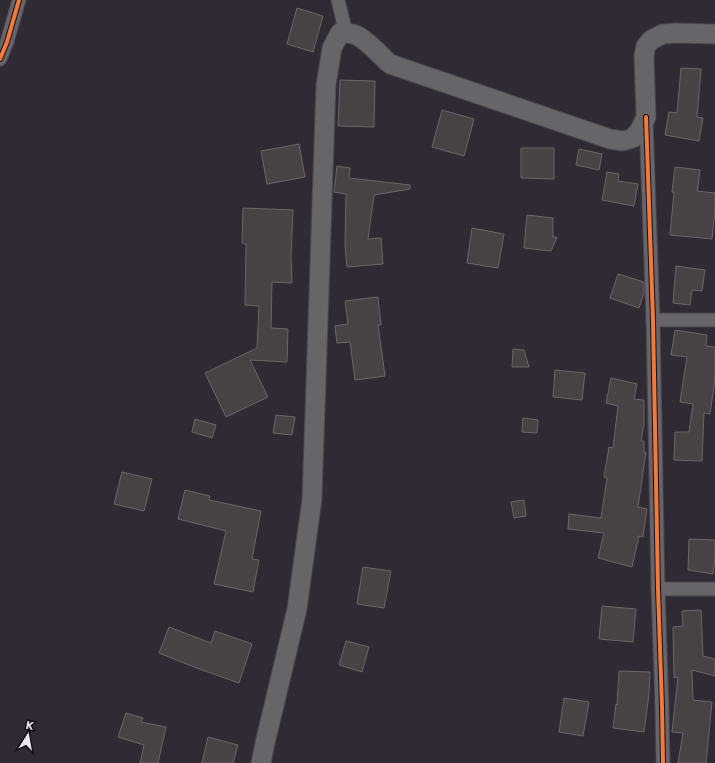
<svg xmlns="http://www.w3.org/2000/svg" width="715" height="763" font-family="Jost,sans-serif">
	<rect width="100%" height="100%" fill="#2f2a33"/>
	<g fill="#484145" stroke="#6d6569">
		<path d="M297 8 323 16 313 52 287 44Z"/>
		<path d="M681 68 701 69 697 117 703 118 699 141 665 135 669 112 677 113Z"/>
		<path d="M340 80 375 81 374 127 338 126Z"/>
		<path d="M442 110 474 119 464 156 432 147Z"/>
		<path d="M299 144 305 177 267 184 261 151Z"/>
		<path d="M521 148H554V179L521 178Z"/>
		<path d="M579 149 602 154 599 170 576 165Z"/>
		<path d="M337 166 350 168 349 178 410 185V189L374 195 368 239 381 238 383 264 347 267 345 245 346 194 334 192Z"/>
		<path d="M675 167 700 170 698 186 697 191 715 193V210L712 239 670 235 674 192H672Z"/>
		<path d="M607 172 619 174 618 181 638 184 634 206 602 200Z"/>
		<path d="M243 208 293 210 291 256 292 283 272 282 271 328 288 329 287 362 250 360 268 397 226 417 205 373 257 348 259 306 245 305 246 244 242 243Z"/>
		<path d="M527 215 553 218V237H557L551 251 524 248Z"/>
		<path d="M472 228 504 234 498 268 467 263Z"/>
		<path d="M676 266 705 270 702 291 692 290 690 305 673 303Z"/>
		<path d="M618 274 644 282V293L639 308 610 298Z"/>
		<path d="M378 297 381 325H378L385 376 355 380 350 342 337 343 335 326 348 324 345 301Z"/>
		<path d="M675 330 707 335 706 346 715 347V379L710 414 704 413 702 461 674 460 675 432H689L693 404 680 402 687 357 671 355Z"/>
		<path d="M513 349 524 350 529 367H512Z"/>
		<path d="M555 370 585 373 582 400 553 397Z"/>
		<path d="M611 378 637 384 634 399 644 400V424L641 441H644V452H646L638 507 647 509 643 537 639 536 632 567 598 558 604 533 568 529 569 514 601 518 607 478 604 477 609 447 613 448 618 406 606 403Z"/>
		<path d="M276 415 295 417 292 435 273 433Z"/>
		<path d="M523 418 538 420 537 433 522 432Z"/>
		<path d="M195 419 216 425 212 438 192 432Z"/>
		<path d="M122 472 152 479 144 511 114 504Z"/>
		<path d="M185 490 210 496 209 500 261 511 252 559 259 560 253 592 214 584 226 531 178 519Z"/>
		<path d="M524 500 526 516 514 518 511 502Z"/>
		<path d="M689 539 715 540V558L713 574 688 570Z"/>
		<path d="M363 567 391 571 384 608 357 604Z"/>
		<path d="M602 606 636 609 633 642 599 639Z"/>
		<path d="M701 610 703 656 715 659V676L692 670 693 700 712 702 706 763H678L683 733 672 732 678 677 674 678 673 627 683 626 682 611Z"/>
		<path d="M169 627 211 643 215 631 252 644 239 683 202 670 159 653Z"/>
		<path d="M346 641 369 647 362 672 339 665Z"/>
		<path d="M619 671 650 672 649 694 644 732 613 728 616 704 617 705Z"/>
		<path d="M564 698 589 702 583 736 559 732Z"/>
		<path d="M126 713 143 718 141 722 166 727 158 763H140L144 745 118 737Z"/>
		<path d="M208 737 238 745 233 763H202Z"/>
	</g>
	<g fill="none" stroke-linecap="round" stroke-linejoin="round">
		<defs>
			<g id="street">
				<path d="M338 0 346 33"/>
				<path d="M0 59 7 42 19 0"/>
				<path d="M646 119 653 320 658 589 662 707 663 763"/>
				<path d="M653 320H715"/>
				<path d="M658 589H715"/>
			</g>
			<path id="secondary" d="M261 763 265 743 297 609 312 499 326 85 332 48 340 33C345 33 351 33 356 35 367 40 381 56 390 64L610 139 623 141 633 138 640 130 646 117 644 56 646 46 651 40 663 34 676 33 715 34"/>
		</defs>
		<use href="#street" stroke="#4a464e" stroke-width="15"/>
		<use href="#secondary" stroke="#4a464e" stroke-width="21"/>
		<use href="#street" stroke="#67646a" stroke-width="13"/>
		<use href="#secondary" stroke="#67646a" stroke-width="19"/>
		<defs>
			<g id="cycleway">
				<path d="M0 59 7 42 19 0"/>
				<path d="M646 117 653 320 658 589 662 707 663 763"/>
			</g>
		</defs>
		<use href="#cycleway" stroke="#151118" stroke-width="6"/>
		<use href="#cycleway" stroke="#f17a3a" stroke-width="4"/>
	</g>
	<g transform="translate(28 735) rotate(11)" stroke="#151118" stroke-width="3" paint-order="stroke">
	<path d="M0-3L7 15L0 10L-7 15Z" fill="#ebe6f1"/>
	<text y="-6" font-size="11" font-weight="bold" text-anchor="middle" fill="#ebe6f1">K</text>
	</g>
</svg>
